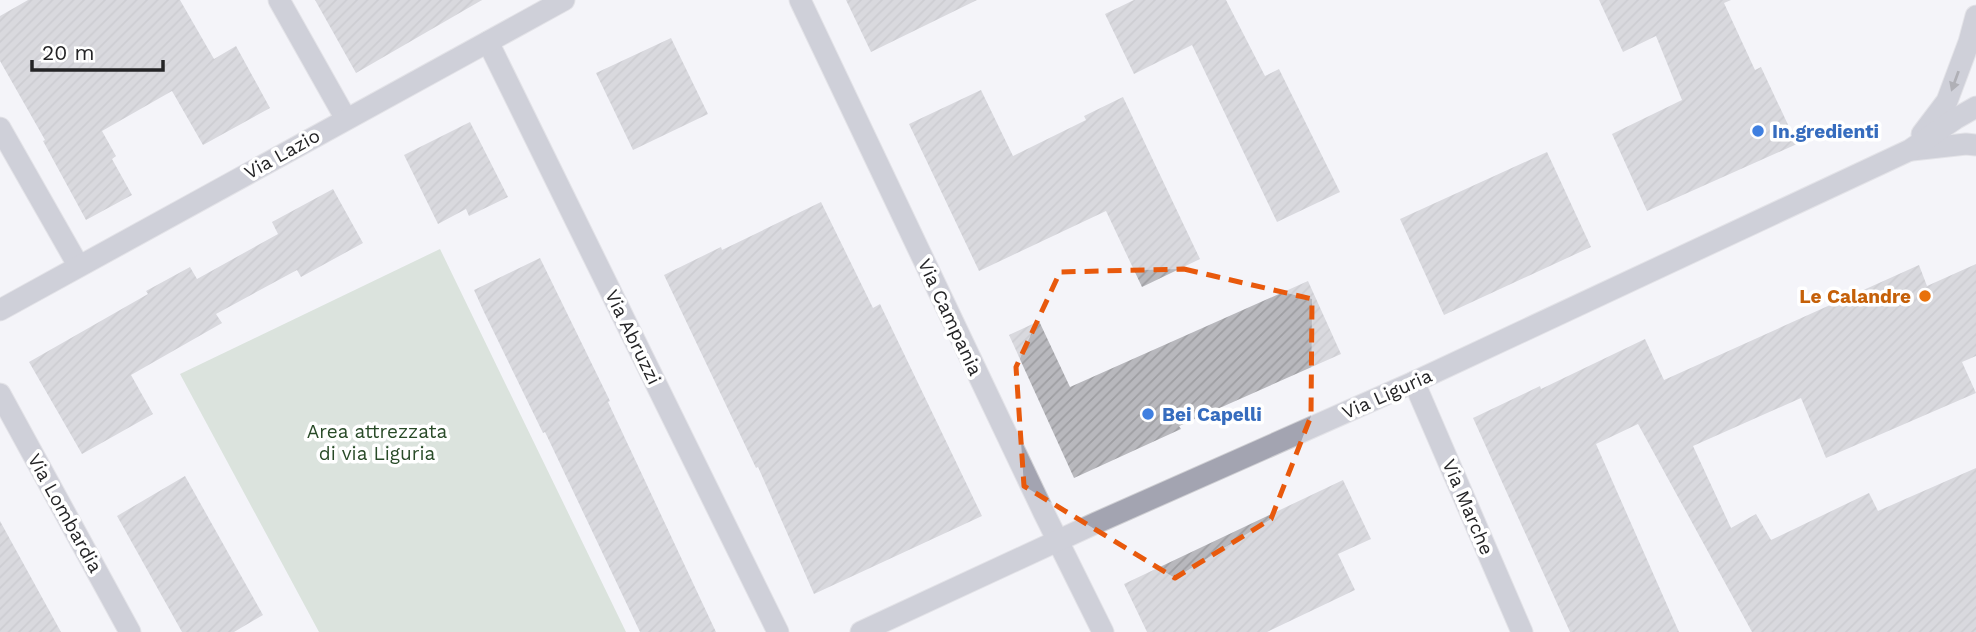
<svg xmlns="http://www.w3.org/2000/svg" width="1976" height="632" font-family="'Work Sans',sans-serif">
	<defs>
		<pattern id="building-hatch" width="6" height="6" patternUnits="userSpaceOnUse" patternTransform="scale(1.75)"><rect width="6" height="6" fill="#b8b8bd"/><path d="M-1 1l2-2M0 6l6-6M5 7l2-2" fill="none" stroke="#9e9ea2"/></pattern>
	</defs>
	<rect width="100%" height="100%" fill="#f4f4f9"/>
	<path fill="#bcceba" d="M440 249 626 632H319L180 374Z"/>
	<g fill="url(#building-hatch)">
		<path d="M28 0H180L214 59 236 46 270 108 203 145 172 91 102 131 116 156 112 159 132 195 86 220 43 141 45 140 0 61V16Z"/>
		<path d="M315 0H482L356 73Z"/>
		<path d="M846 0H977L871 52Z"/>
		<path d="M1134 0H1226L1265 76 1279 69 1340 192 1277 222 1192 45 1134 74 1105 14Z"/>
		<path d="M1599 0H1731L1724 3 1755 70 1761 67 1797 144 1647 211 1612 134 1682 100 1656 36 1623 52Z"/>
		<path d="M671 38 708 114 633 150 596 73Z"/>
		<path d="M981 90 1013 156 1086 120 1084 116 1123 97 1200 259 1142 287 1106 211 979 271 909 124Z"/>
		<path d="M470 122 508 197 469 216 466 209 438 224 404 155Z"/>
		<path d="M1547 152 1591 247 1444 315 1400 219Z"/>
		<path d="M333 189 363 243 301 277 297 270 216 314 222 323 131 375 153 414 82 454 29 362 148 294 146 291 190 267 197 279 278 234 272 222Z"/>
		<path d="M821 202 873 308 880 304 982 516 814 594 758 467 756 468 664 275 721 247 722 250Z"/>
		<path d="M540 258 610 401 608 402 716 632H640L545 432 543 433 484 312 474 290Z"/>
		<path d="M1976 264V356L1962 362 1976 393 1826 458 1801 398 1693 446 1731 528 1756 514 1771 540 1869 493 1878 511 1976 468V632H1752L1638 424 1596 444 1679 632H1570L1473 418 1540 386 1541 389 1645 339 1664 380 1919 265 1927 286Z"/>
		<path d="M1308 281 1341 354 1179 426 1181 429 1074 478 1009 335 1039 321 1070 387Z"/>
		<path d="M185 476 263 615 234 632H182L117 516Z"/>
		<path d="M1343 480 1371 539 1338 554 1355 590 1267 632H1147L1124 584Z"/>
		<path d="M0 521 61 632H0Z"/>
	</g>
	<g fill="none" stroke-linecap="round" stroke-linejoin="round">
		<defs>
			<g id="street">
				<path d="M279 0 346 119"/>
				<path d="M800 0 1044 513 1103 632"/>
				<path d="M488 42 778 632"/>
				<path d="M0 128 78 265"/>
				<path d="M1922 134 1947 101 1969 42 1976 16"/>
				<path d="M1912 150 1966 144 1976 145"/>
				<path d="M0 310 564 0"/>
				<path d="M1414 382 1522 632"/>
				<path d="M0 394 130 632"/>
				<path d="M861 632 1096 523 1414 382 1910 150 1955 119 1976 107"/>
			</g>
		</defs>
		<use href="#street" stroke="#cfcfd3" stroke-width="23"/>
		<use href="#street" stroke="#a3a4b1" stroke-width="21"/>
	</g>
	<defs><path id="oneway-solid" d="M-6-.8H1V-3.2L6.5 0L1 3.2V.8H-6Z" transform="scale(1.75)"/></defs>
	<use fill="#5d5e65" href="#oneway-solid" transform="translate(1955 81) rotate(110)"/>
	<path d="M0 0H1976V632H0ZM1184 269 1312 299 1311 416 1271 519 1175 578 1024 486 1016 367 1060 272Z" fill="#f4f4f9" fill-opacity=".55" fill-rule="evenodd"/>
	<path fill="none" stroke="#e8590c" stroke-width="5" stroke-dasharray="14 9" stroke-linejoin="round" d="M1184 269 1312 299 1311 416 1271 519 1175 578 1024 486 1016 367 1060 272Z"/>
	<g fill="#3f7fe0" stroke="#fff" stroke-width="2.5">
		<circle cx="1758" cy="131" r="7"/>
		<circle cx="1148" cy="414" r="7"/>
	</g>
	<circle fill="#e8710a" stroke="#fff" stroke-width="2.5" cx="1925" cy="296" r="7"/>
	<g text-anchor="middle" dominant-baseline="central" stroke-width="7" stroke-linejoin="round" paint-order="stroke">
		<g font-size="19" font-weight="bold" fill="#366cbe" stroke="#fff" text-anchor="start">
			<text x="1772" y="131">In.gredienti</text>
			<text x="1162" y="414">Bei Capelli</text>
		</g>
		<g font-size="19" fill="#242426" stroke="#fff">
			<text transform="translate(282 154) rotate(-29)">Via Lazio</text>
			<text transform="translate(950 317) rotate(65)">Via Campania</text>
			<text transform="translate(633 337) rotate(64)">Via Abruzzi</text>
			<text transform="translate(1387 394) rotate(-24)">Via Liguria</text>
			<text transform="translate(1468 507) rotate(67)">Via Marche</text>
			<text transform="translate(65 513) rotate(61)">Via Lombardia</text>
		</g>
		<g font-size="19" font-weight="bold" fill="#c56008" stroke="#fff" text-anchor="end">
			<text x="1911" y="296">Le Calandre</text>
		</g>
		<g font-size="19" fill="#294b28" stroke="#fff">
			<text x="377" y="431">Area attrezzata<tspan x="377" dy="22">di via Liguria</tspan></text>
		</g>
	</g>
	<path d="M32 60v10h131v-10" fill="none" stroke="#242426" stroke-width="3.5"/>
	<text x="42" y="60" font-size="21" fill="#242426" stroke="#ffffff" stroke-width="5" paint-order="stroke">20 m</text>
</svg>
